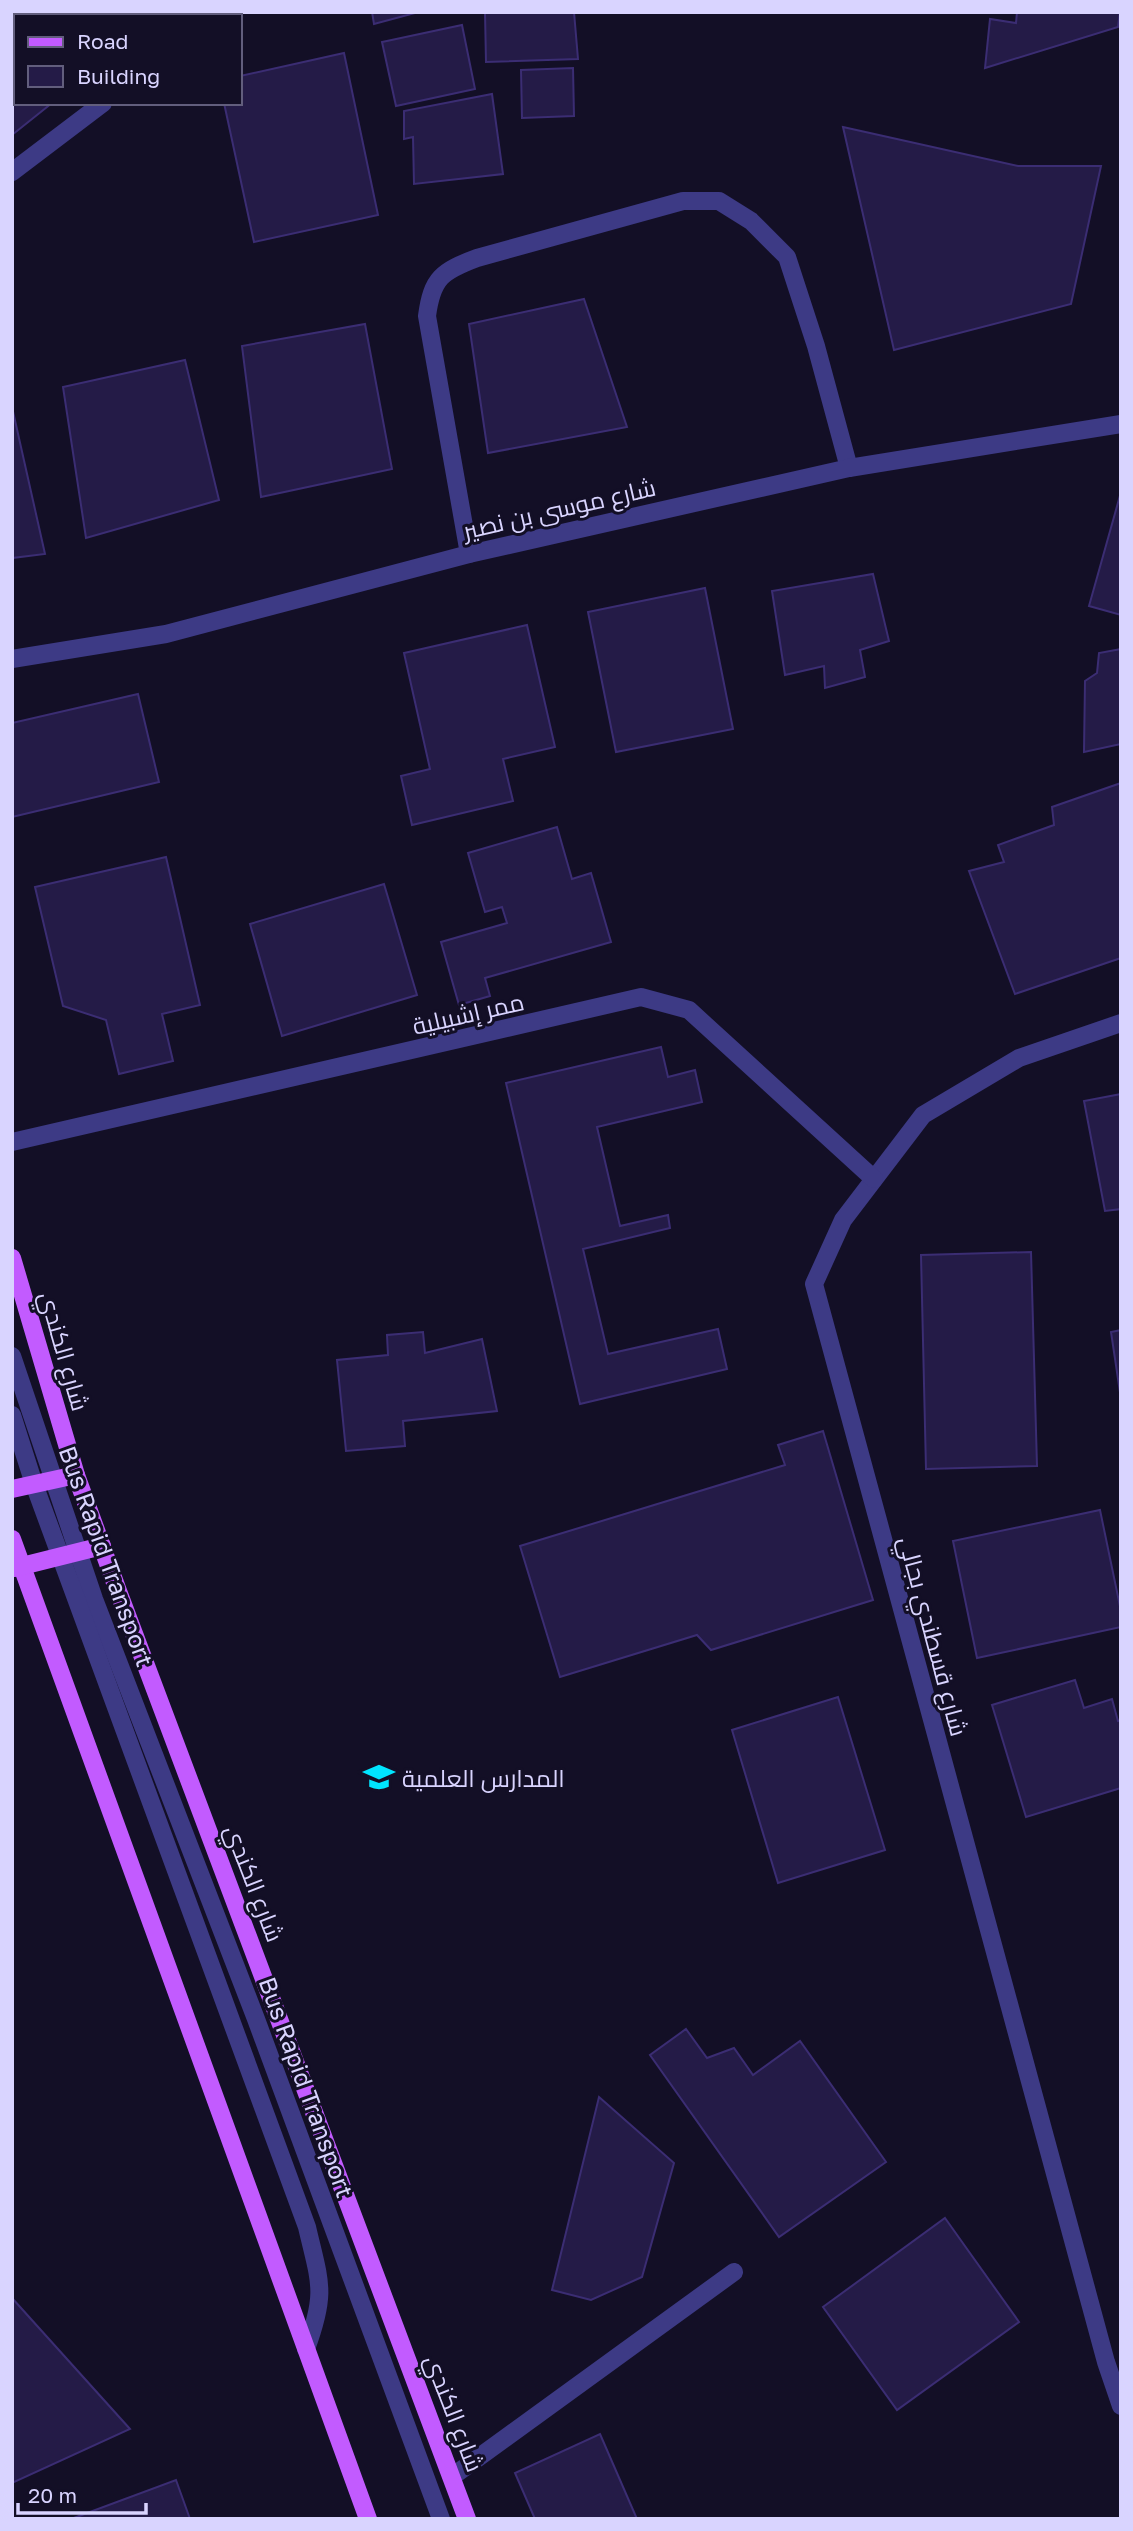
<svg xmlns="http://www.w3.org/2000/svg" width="1133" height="2531" font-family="'Golos Text',Cairo,sans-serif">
	<rect width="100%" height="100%" fill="#130f26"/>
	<g fill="#241b47" stroke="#3b2d73" stroke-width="2">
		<path d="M12 12H167L162 16H16V103H52L12 135Z"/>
		<path d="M372 12H415V13L374 24Z"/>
		<path d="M485 12H574L578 59 486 62Z"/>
		<path d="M1017 12H1120L1118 27 985 68 990 19 1016 23Z"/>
		<path d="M462 25 475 89 396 106 382 42Z"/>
		<path d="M344 53 378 215 254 242 224 103H240V76Z"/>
		<path d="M573 68 574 116 522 118 521 70Z"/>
		<path d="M492 94 503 174 414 184 413 137 404 139V111Z"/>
		<path d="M843 127 1018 166H1101L1071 304 894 350Z"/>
		<path d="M584 299 627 427 488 453 469 324Z"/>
		<path d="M365 324 392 469 261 497 242 346Z"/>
		<path d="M185 360 219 500 86 538 63 387Z"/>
		<path d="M12 407 45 554 12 558Z"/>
		<path d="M1121 492V615L1089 606Z"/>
		<path d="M873 574 889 641 860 650 865 677 825 688 824 666 785 675 772 591Z"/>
		<path d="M705 588 733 729 616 752 588 612Z"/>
		<path d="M527 625 555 747 503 759 513 801 412 825 401 776 430 769 404 653Z"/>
		<path d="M1121 649V744L1084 752 1085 681 1097 673 1099 653Z"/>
		<path d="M138 694 159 782 12 817V723Z"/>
		<path d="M1121 783V958L1015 994 969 871 1004 862 998 845 1054 825 1052 807Z"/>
		<path d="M557 827 572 879 591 873 611 942 485 978 490 996 459 1005 441 942 507 923 502 907 485 912 468 853Z"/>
		<path d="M166 857 200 1005 162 1014 173 1061 119 1074 106 1020 63 1006 35 887Z"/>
		<path d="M384 884 417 995 282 1036 250 924Z"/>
		<path d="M661 1047 668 1077 695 1070 702 1102 597 1127 620 1226 668 1215 670 1228 583 1249 608 1354 718 1329 727 1369 580 1404 506 1083Z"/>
		<path d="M1121 1094V1209L1105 1211 1084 1101Z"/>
		<path d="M1031 1252 1037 1466 926 1469 921 1255Z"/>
		<path d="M1121 1330V1399L1111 1332Z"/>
		<path d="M423 1332 425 1353 482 1339 497 1411 403 1421 405 1446 346 1451 337 1360 388 1355 387 1335Z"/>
		<path d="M823 1431 873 1600 711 1650 697 1635 560 1677 520 1546 785 1465 778 1445Z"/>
		<path d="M1100 1510 1121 1611V1627L977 1658 953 1541Z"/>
		<path d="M1075 1680 1084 1708 1112 1699 1118 1721 1121 1720V1788L1026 1817 992 1705Z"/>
		<path d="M838 1697 885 1850 778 1883 732 1730Z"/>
		<path d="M686 2029 707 2058 734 2048 753 2075 800 2041 886 2162 779 2237 650 2055Z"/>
		<path d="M599 2097 674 2163 642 2277 591 2300 552 2290Z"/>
		<path d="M945 2218 1019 2322 897 2410 823 2307Z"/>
		<path d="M12 2298 130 2429 12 2483Z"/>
		<path d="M600 2434 637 2519H535L515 2473Z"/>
		<path d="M176 2480 190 2519H71Z"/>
	</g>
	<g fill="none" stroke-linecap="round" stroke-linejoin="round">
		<g stroke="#3d3a85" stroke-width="18">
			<path d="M214 16 219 12"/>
			<path d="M12 172 103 103"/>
			<path d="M12 1356 94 1599 256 2019 441 2519"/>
			<path d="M12 1415 34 1484 307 2227C320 2283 327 2292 306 2349"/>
		</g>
		<g stroke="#3d3a85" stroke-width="18">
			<path d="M469 554 427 316C432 278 442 271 477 258L683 201H719L751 221 787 257 816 346 849 468"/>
			<path d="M12 659 166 634 469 554 849 468 1121 424"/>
			<path d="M1121 1023 1019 1058 923 1115 843 1220 814 1284 1106 2362 1121 2406"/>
			<path d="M12 1142 641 997 689 1010 874 1179"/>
			<path d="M453 2476 734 2272"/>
		</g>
		<g stroke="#c25bff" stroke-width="18">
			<path d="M12 1258 76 1475 118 1591 467 2519"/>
			<path d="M12 1489 76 1475"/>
			<path d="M12 1539 368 2519"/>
			<path d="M14 1568 102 1546"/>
		</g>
	</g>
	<defs>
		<symbol id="school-bare" viewBox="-9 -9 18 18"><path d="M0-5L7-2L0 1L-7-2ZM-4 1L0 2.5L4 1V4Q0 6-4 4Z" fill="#00e5ff" stroke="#130f26" stroke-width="2.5" paint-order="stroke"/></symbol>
	</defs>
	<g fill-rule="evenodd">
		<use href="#school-bare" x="357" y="1755" width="44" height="44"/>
	</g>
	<g text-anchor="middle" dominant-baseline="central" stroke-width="6" stroke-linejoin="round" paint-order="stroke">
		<g font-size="24" fill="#d9d4ff" stroke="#130f26">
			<text transform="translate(559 508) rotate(-13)">شارع موسى بن نصير</text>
			<text transform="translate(468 1013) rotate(-13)">ممر إشبيلية</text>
			<text transform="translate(65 1351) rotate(74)">شارع الكندي</text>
			<text transform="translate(107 1556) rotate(70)">Bus Rapid Transport</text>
			<text transform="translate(934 1636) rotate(75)">شارع قسطندي بجالي</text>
			<text transform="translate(255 1883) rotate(69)">شارع الكندي</text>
			<text transform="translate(307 2087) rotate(70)">Bus Rapid Transport</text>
			<text transform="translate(455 2413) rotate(69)">شارع الكندي</text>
		</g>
		<g font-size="24" fill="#d9d4ff" stroke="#130f26" text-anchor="start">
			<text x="402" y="1777">المدارس العلمية</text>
		</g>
	</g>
	<rect width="1133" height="2531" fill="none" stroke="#d9d4ff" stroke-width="28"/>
	<rect x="14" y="14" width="228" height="91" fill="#130f26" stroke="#625e7d" stroke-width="2"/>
	<rect x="28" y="37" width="35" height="10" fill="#c25bff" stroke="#625e7d" stroke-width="2"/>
	<text x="77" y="49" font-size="21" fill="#d9d4ff">Road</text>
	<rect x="28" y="66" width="35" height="21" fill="#241b47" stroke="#625e7d" stroke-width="2"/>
	<text x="77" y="84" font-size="21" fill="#d9d4ff">Building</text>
	<path d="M18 2503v10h128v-10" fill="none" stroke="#d9d4ff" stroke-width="3.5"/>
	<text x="28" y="2503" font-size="21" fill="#d9d4ff" stroke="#130f26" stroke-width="5" paint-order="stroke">20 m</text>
</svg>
